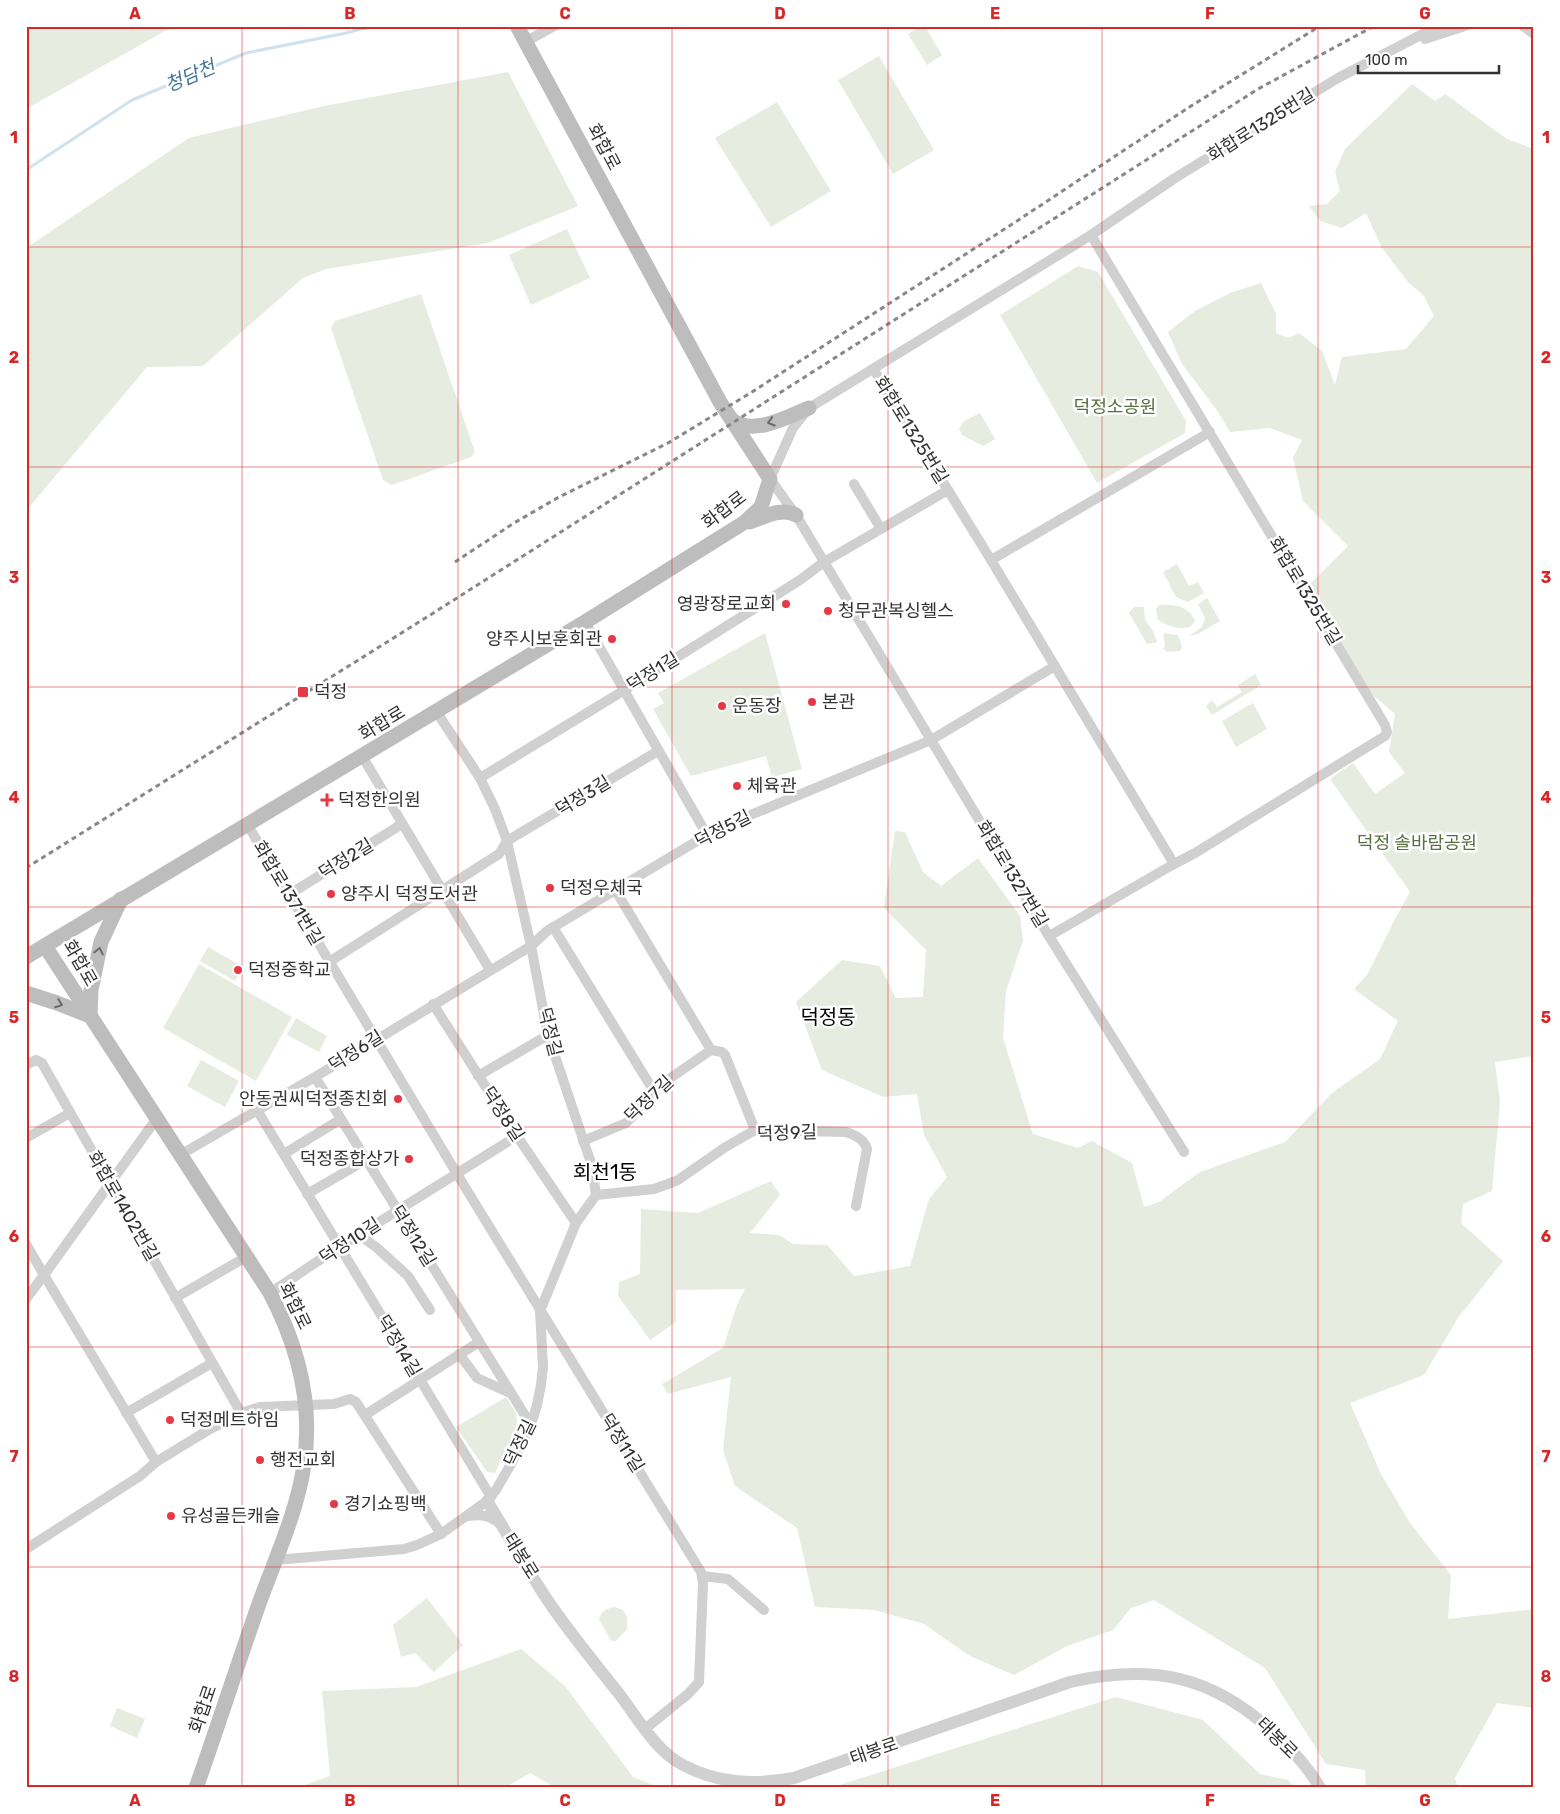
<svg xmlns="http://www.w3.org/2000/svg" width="1560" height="1814" font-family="Rubik,'Noto Sans KR',sans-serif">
	<rect width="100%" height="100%" fill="#fff"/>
	<g fill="#e6ecdf">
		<path d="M26 26H174L26 109Z"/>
		<path d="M922 26H925L942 55 927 65 908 34Z"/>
		<path d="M879 56 934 150 893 174 838 80Z"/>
		<path d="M508 72 578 206 488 243 326 269 303 278 203 366 147 367 26 511V248L189 138 324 106Z"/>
		<path d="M1412 84 1435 101 1445 94 1507 139 1534 149V1056L1495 1062 1500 1102 1492 1191 1463 1204 1461 1223 1503 1261 1458 1318 1424 1375 1350 1403 1381 1474 1410 1523 1451 1575 1448 1619 1534 1609V1708L1497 1703 1455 1778 1458 1788H1366L1365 1770 1326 1764 1265 1668 1154 1600 1131 1608 1113 1630 1067 1646 1014 1675 970 1656 924 1624 874 1610 815 1607 797 1528 735 1486 723 1450 731 1377 668 1394 662 1384 723 1348 737 1305 745 1289 676 1290V1322L650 1340 618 1296 619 1282 640 1274 641 1209 698 1213 771 1181 780 1195 750 1233 779 1235 793 1244 827 1245 854 1276 910 1266 929 1199 947 1177 924 1135 917 1094 883 1097 822 1070 796 1002 842 960 880 966 896 998 923 997 926 950 884 908 895 831 905 832 923 872 941 886 978 858 1020 916 1023 941 1006 991 1003 1038 1033 1134 1078 1148 1092 1141 1132 1163 1144 1207 1159 1202 1200 1172 1285 1142 1332 1093 1380 1059 1398 1021 1354 989 1367 975 1394 921 1410 892 1330 779 1353 763 1375 794 1405 773 1389 752 1395 714 1373 695 1306 588 1348 546 1303 501 1293 458 1302 440 1270 428 1230 432 1216 409 1182 364 1168 332 1195 311 1230 293 1261 283 1276 314V333L1288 338 1299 333 1322 351 1335 385 1342 357 1406 349 1434 316 1424 296 1408 282 1382 248 1366 213 1342 228 1320 221 1309 206 1327 204 1340 191 1335 172 1345 149Z"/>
		<path d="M777 102 831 191 771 227 715 138Z"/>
		<path d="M567 229 590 278 531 305 509 255Z"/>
		<path d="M1078 266 1098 272 1186 421 1185 433 1097 483 1000 315Z"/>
		<path d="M421 294 475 452 471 457 392 485 383 480 331 328 335 321Z"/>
		<path d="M980 413 995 439 983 446 962 435 959 429 964 421Z"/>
		<path d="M1177 564 1189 586 1198 582 1204 593 1188 602 1176 597 1163 572Z"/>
		<path d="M1207 598 1220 621 1198 634 1189 636 1202 627 1205 618 1198 604Z"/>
		<path d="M1159 605C1175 604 1186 605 1195 620 1190 635 1167 626 1158 620L1156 609Z"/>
		<path d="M1134 607H1144L1145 620 1153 631 1157 642 1147 644 1129 613Z"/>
		<path d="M765 633 802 769 772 777 766 756 691 776 653 709 664 703 658 693Z"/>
		<path d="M1163 633 1178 635 1182 647 1180 651 1168 652 1163 649 1165 645Z"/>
		<path d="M1255 674 1261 685 1212 715 1206 706 1212 700 1217 707 1242 692 1238 685Z"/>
		<path d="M1253 703 1267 729 1236 747 1222 721Z"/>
		<path d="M208 947 243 967 235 981 200 961Z"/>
		<path d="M199 964 292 1017 256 1081 163 1028Z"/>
		<path d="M296 1018 327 1036 319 1052 287 1035Z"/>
		<path d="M201 1060 239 1081 225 1107 187 1086Z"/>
		<path d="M506 1397 516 1413 517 1421 516 1428 495 1473 487 1472 456 1427Z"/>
		<path d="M427 1598 463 1645 434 1672 415 1653 401 1657 393 1625Z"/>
		<path d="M615 1607 623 1610 627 1617V1629L616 1641H611L599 1619C601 1611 607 1608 615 1607Z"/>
		<path d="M521 1649 565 1686 633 1777 661 1788H556L530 1773 504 1788H296L330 1776 322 1691 416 1687Z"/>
		<path d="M1116 1697 1203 1720 1260 1774 1288 1780 1295 1788H830Z"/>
		<path d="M117 1708 145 1719 137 1738 110 1726Z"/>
	</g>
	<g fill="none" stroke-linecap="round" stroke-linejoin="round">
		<path stroke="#cfe2ee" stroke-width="3" d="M26 170 132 100 246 53 346 33 373 26"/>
		<g stroke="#d0d0d0" stroke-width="10">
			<path d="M1523 26 1534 34"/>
			<path d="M1425 39 1465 26"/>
			<path d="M525 42 554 26"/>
			<path d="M874 370 991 560 1174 864"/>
			<path d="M854 484 881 529"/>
			<path d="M991 560 1210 432"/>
			<path d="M585 622 707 835"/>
			<path d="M1055 666 931 740 796 515 770 479 793 428 809 408 1091 235 1175 178 1338 78 1438 26"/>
			<path d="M362 756 490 970"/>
			<path d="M480 778 623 691 800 580 824 562 948 490"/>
			<path d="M247 824 457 1174 701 1572 703 1583 699 1682 688 1694 645 1729"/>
			<path d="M616 891 711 1050 722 1052 725 1055 755 1130"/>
			<path d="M290 894 402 824"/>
			<path d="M553 927 653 1090"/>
			<path d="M1047 933 1184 1152"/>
			<path d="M329 962 499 854 507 841 658 751"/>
			<path d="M433 1004 517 1136 576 1223"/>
			<path d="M26 1065 36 1060 42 1063 241 1413"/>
			<path d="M478 1076 548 1035"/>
			<path d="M315 1077 531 1425"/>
			<path d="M257 1110 491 1497"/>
			<path d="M26 1138 70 1113"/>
			<path d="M583 1141 626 1123 632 1117 653 1090 711 1050"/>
			<path d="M284 1154 341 1119"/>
			<path d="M180 1155 315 1077 531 946 547 931 717 829 931 740 1047 933 1051 935 1174 864 1195 853 1385 736 1387 732 1385 725 1091 235"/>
			<path d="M307 1194 366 1160"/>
			<path d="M596 1195 654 1189 668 1184 678 1180 724 1148 755 1130 846 1132C855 1135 864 1139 867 1149L856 1206"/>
			<path d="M359 1235 376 1247 408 1276 430 1310"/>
			<path d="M26 1244 44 1275 157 1118"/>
			<path d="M270 1293 339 1247 517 1136"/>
			<path d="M175 1298 246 1257"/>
			<path d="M26 1299 44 1275 156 1462"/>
			<path d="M459 1354 477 1378 510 1393"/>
			<path d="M126 1413 212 1363"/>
			<path d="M365 1415 479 1342"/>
			<path d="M468 1516C481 1514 489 1515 499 1523"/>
			<path d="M26 1549 140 1476 156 1462 210 1429 247 1411 260 1407 334 1404 350 1399 356 1402 441 1534"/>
			<path d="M276 1560 404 1549 417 1545 441 1534 487 1501 496 1490 515 1457 531 1425 537 1405 541 1385 543 1367 540 1311 576 1223 596 1195 592 1166 548 1035 531 946 507 841 495 809 480 778 436 711"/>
			<path d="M702 1576 728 1579 764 1610"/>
		</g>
		<path stroke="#d0d0d0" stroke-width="12" d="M487 1501C509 1536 529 1574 553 1608 574 1638 597 1666 620 1695 638 1719 656 1751 683 1765 719 1784 755 1785 794 1778L1070 1682C1153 1663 1214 1676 1276 1735 1292 1750 1309 1768 1320 1788"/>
		<g stroke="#bdbdbd" stroke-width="15">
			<path d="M732 420C754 436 787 417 809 408"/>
			<path d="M750 522C764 517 782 507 796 515"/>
			<path d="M45 946 270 1293C298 1346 313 1405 304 1465 297 1512 276 1557 260 1601 238 1663 218 1726 196 1788"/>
			<path d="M26 957 585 622 745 522 761 507 770 479 720 402 517 26"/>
			<path d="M26 993 57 1003 90 1016"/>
			<path d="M90 1016 91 990 101 942 121 899"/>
		</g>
		<g stroke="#888" stroke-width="3" stroke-dasharray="5 4" stroke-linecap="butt">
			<path d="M455 562 514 523 559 497 668 443 752 392 1017 221 1191 106 1320 26"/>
			<path d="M26 868 427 617 1258 89 1374 26"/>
		</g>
	</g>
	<defs><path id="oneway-chevron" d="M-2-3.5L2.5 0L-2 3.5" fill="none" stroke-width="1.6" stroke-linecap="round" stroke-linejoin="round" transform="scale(1.25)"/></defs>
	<g stroke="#6a6a6a">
		<use href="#oneway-chevron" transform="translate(771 422) rotate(163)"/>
		<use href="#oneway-chevron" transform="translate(99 951) rotate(-77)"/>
		<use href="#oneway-chevron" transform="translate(59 1004) rotate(21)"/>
	</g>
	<path fill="none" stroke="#d62828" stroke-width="1" stroke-opacity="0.55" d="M242 26V1788M458 26V1788M672 26V1788M888 26V1788M1102 26V1788M1318 26V1788M26 247H1534M26 467H1534M26 687H1534M26 907H1534M26 1127H1534M26 1347H1534M26 1567H1534"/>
	<g fill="#e63946" stroke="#fff" stroke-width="2">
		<circle cx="786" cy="604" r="5"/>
		<circle cx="828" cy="611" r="5"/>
		<circle cx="612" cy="639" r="5"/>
		<rect x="297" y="686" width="12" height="12" rx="2.5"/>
		<circle cx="812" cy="702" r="5"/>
		<circle cx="722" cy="706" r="5"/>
		<circle cx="737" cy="786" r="5"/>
		<path d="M324.5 792.5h5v5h5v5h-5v5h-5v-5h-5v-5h5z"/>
		<circle cx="550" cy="888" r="5"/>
		<circle cx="331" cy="894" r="5"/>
		<circle cx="238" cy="970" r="5"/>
		<circle cx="398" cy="1099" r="5"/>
		<circle cx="409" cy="1159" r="5"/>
		<circle cx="170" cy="1420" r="5"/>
		<circle cx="260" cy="1460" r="5"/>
		<circle cx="334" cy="1504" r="5"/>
		<circle cx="171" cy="1516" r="5"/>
	</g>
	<g text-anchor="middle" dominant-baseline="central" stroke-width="5" stroke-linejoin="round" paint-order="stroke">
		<g font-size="18" fill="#333" stroke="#fff">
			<text transform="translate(1261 125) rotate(-32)">화합로1325번길</text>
			<text transform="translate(604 147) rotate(62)">화합로</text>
			<text transform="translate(911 430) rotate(58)">화합로1325번길</text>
			<text transform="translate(724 510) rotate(-37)">화합로</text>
			<text transform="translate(1305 591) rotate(59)">화합로1325번길</text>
			<text transform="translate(653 672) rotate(-32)">덕정1길</text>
			<text transform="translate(382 723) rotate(-31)">화합로</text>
			<text transform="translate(583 796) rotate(-31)">덕정3길</text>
			<text transform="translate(723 829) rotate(-27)">덕정5길</text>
			<text transform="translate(346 859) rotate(-32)">덕정2길</text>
			<text transform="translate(1012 874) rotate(59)">화합로1327번길</text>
			<text transform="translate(288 893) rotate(59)">화합로1371번길</text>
			<text transform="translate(80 963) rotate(60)">화합로</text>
			<text transform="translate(550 1032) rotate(76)">덕정길</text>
			<text transform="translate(356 1051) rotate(-32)">덕정6길</text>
			<text transform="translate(649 1099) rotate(-43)">덕정7길</text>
			<text transform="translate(503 1114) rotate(57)">덕정8길</text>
			<text transform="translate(787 1133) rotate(-2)">덕정9길</text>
			<text transform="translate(123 1206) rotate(60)">화합로1402번길</text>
			<text transform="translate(413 1236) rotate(58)">덕정12길</text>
			<text transform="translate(350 1241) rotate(-33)">덕정10길</text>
			<text transform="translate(295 1306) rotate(64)">화합로</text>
			<text transform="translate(399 1346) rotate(59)">덕정14길</text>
			<text transform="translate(520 1443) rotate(-64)">덕정길</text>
			<text transform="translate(622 1443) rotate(58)">덕정11길</text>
			<text transform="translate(521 1556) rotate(58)">태봉로</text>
			<text transform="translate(203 1709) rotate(-71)">화합로</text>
			<text transform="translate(1277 1738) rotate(45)">태봉로</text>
			<text transform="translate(874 1751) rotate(-19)">태봉로</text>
		</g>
		<g font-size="18" fill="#56703f" stroke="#fff">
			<text x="1115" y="407">덕정소공원</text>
			<text x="1417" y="843">덕정 솔바람공원</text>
		</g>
		<g font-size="18" fill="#333" stroke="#fff" text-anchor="start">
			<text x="776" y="604" text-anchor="end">영광장로교회</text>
			<text x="838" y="611">청무관복싱헬스</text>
			<text x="602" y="639" text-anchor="end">양주시보훈회관</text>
			<text x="314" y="692">덕정</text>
			<text x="822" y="702">본관</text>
			<text x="732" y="706">운동장</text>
			<text x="747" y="786">체육관</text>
			<text x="338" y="800">덕정한의원</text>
			<text x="560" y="888">덕정우체국</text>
			<text x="341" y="894">양주시 덕정도서관</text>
			<text x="248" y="970">덕정중학교</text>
			<text x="388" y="1099" text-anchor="end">안동권씨덕정종친회</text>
			<text x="399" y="1159" text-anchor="end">덕정종합상가</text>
			<text x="180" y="1420">덕정메트하임</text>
			<text x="270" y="1460">행전교회</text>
			<text x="344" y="1504">경기쇼핑백</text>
			<text x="181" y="1516">유성골든캐슬</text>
		</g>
		<g font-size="19" font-style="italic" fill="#3f7597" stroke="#fff">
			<text transform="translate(190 76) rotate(-23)">청담천</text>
		</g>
		<g font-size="20" fill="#000" stroke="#fff">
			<text x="828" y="1017">덕정동</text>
			<text x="605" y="1172">회천1동</text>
		</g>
	</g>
	<rect width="1560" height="1814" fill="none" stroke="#ffffff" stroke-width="55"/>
	<path d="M1358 65v8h141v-8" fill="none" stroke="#333333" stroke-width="2.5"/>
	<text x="1365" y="65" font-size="15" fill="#333333" stroke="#ffffff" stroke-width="4" paint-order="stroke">100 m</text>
	<rect x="28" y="28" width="1504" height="1758" fill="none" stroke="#d62828" stroke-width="2"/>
	<g font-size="16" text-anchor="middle" font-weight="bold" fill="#d62828">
		<text x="135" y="19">A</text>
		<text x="350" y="19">B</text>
		<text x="565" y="19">C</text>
		<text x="780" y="19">D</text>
		<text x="995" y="19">E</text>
		<text x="1210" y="19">F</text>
		<text x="1425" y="19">G</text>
		<text x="14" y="143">1</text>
		<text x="1546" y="143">1</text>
		<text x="14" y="363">2</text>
		<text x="1546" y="363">2</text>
		<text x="14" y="583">3</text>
		<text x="1546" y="583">3</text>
		<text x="14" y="803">4</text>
		<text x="1546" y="803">4</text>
		<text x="14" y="1023">5</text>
		<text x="1546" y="1023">5</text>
		<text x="14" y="1242">6</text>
		<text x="1546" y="1242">6</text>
		<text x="14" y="1462">7</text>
		<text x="1546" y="1462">7</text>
		<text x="14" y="1682">8</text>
		<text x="1546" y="1682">8</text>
		<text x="135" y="1806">A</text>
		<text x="350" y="1806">B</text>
		<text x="565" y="1806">C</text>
		<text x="780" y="1806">D</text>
		<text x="995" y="1806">E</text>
		<text x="1210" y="1806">F</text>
		<text x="1425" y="1806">G</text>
	</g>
</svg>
